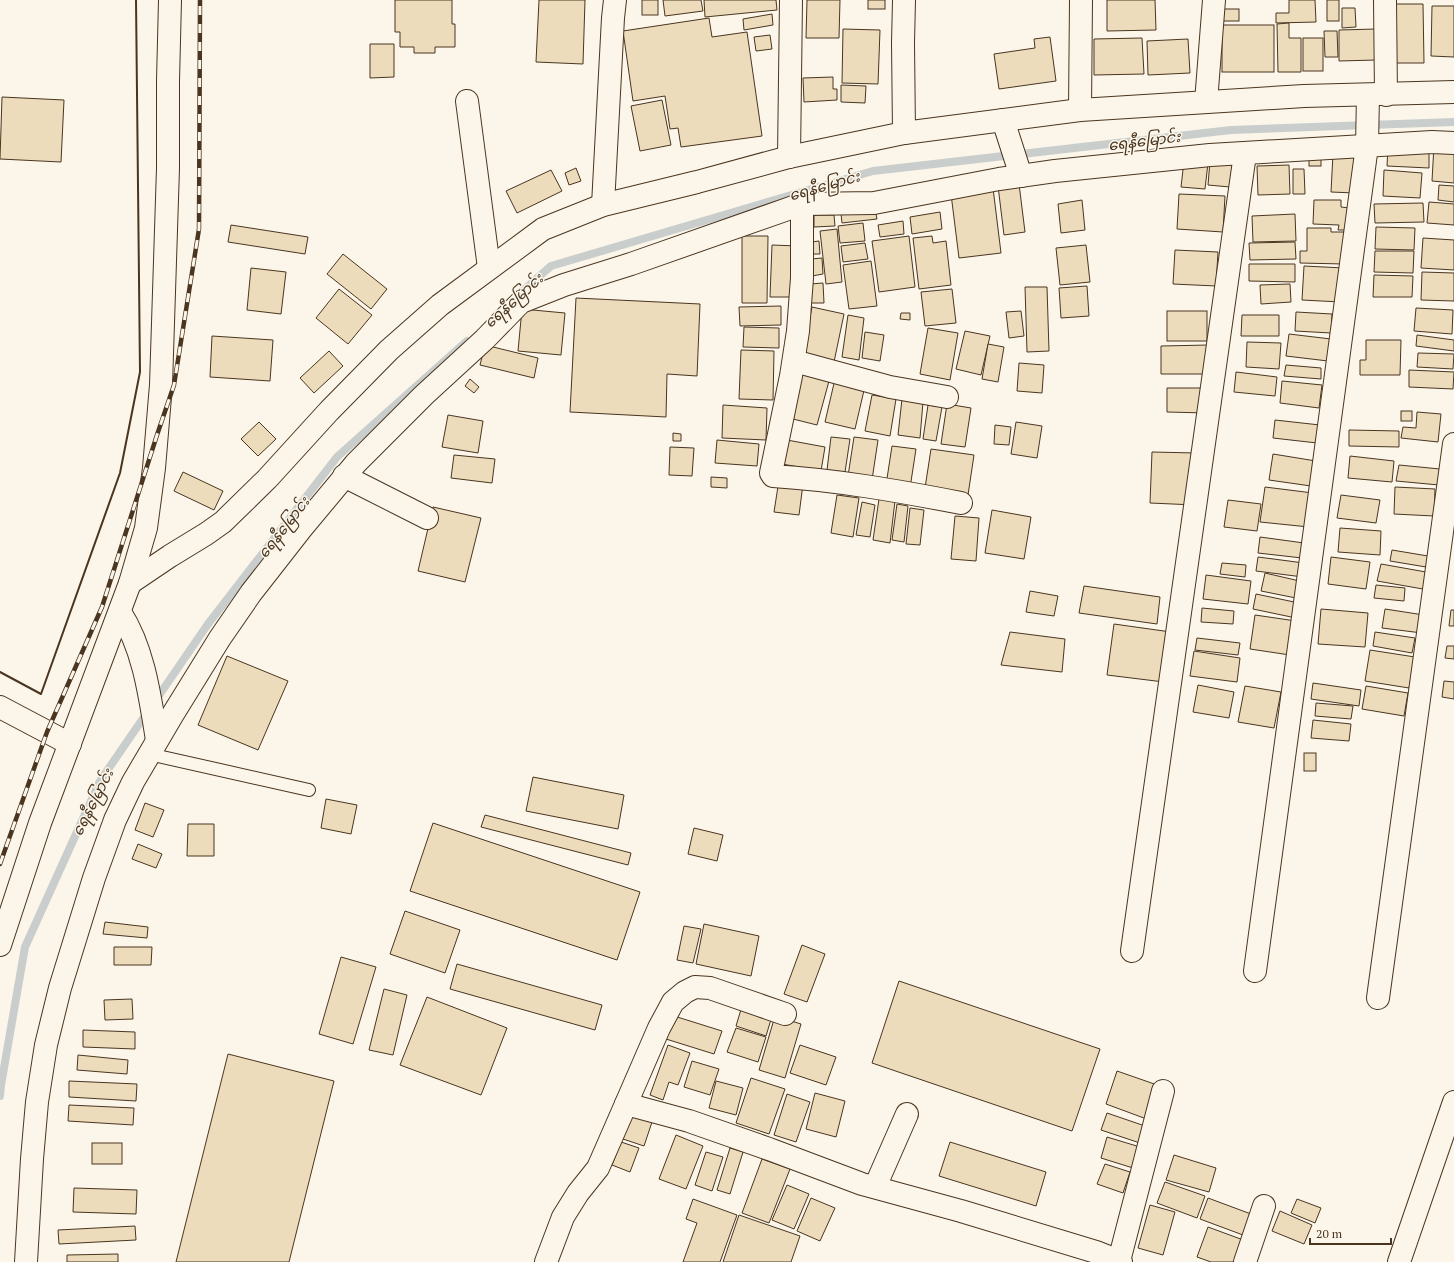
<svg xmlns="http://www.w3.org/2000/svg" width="1454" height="1262" font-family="'PT Serif','Noto Sans Myanmar',serif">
	<rect width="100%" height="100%" fill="#fbf6e9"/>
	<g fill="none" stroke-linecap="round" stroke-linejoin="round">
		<g stroke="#c9cecd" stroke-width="8">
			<path d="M517 296 551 266 873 171 1231 130 1454 122"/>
			<path d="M0 1096 1 1085 25 947 100 781 208 624 337 457 467 341"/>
		</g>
	</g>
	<g fill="#ecdcbc" stroke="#4a3520">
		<path d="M395 0H452V24H455V47H435V53H414V47H400V32H395Z"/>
		<path d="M539 0H585L583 64 536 62Z"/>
		<rect x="642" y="0" width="16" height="15"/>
		<path d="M663 0H701L703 11 665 16Z"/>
		<path d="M704 0H776L777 10 705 17Z"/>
		<path d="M807 0H840L839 38H806Z"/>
		<rect x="868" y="0" width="17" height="9"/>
		<path d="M1107 0H1155L1156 30 1107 31Z"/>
		<path d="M1289 0H1315L1316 22 1276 23V13H1289Z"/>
		<rect x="1327" y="0" width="12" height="21"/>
		<path d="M1391 4H1423L1424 63H1391Z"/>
		<path d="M1432 6H1454V57L1431 56Z"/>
		<path d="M1342 8H1355L1356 27 1342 28Z"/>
		<rect x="1220" y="9" width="19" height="12"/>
		<path d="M772 14 773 25 744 30 743 19Z"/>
		<path d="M709 18 712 37 747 32 762 136 681 147 678 128 670 129 665 96 633 101 623 31Z"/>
		<path d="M1289 23V38H1301V72H1278L1277 24Z"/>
		<rect x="1222" y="25" width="52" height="47"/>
		<path d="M843 29 880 30 878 84 842 83Z"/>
		<path d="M1376 29V60L1339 61V30Z"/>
		<path d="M1324 31H1337L1338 57H1325Z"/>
		<path d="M770 35 772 49 756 51 754 37Z"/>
		<path d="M1050 37 1056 81 999 89 994 54 1035 48 1034 39Z"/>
		<path d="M1142 38 1144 74 1094 75V39Z"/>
		<rect x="1303" y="38" width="20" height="33"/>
		<path d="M1188 39 1190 73 1148 75 1147 41Z"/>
		<path d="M370 44H394V77L370 78Z"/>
		<path d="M833 77V89H837V100L804 102 803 78Z"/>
		<path d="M841 85 866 86 865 103 841 102Z"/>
		<path d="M2 97 64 100 61 162 0 159Z"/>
		<path d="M662 100 671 145 640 151 631 106Z"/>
		<path d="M1434 145 1454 147V183L1432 181Z"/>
		<path d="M1388 147 1429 149V168L1387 166Z"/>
		<rect x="1309" y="154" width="12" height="12"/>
		<path d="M1333 154 1357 156 1355 193 1331 192Z"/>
		<path d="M1184 161 1208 163 1205 189 1181 187Z"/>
		<path d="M1210 161 1233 162 1230 187 1208 185Z"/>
		<path d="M1289 165 1290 194 1258 195 1257 166Z"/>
		<path d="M576 168 581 181 569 185 565 173Z"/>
		<path d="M1293 169H1304L1305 194H1293Z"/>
		<path d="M551 170 562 191 517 213 506 191Z"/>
		<path d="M1384 170 1422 173 1420 198 1383 196Z"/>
		<path d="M1019 184 1025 232 1004 235 998 186Z"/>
		<path d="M1439 185 1454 186V202L1438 200Z"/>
		<path d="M993 188 1001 253 959 258 951 194Z"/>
		<path d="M1179 194 1225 196 1223 232 1177 229Z"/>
		<path d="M1082 200 1085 230 1061 233 1058 204Z"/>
		<path d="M1314 200H1341V207L1350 208 1349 230H1338L1339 225 1313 224Z"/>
		<path d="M1429 202 1454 204V225L1427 223Z"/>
		<path d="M1423 203 1424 222 1375 223 1374 204Z"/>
		<path d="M875 209 877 219 842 223 841 214Z"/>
		<path d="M940 212 942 229 912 234 910 217Z"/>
		<path d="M1295 214 1296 241 1253 242 1252 216Z"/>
		<path d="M814 215H834L835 226 814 227Z"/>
		<path d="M903 221 904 234 880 237 878 225Z"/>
		<path d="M863 223 865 241 840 243 838 226Z"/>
		<path d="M231 225 308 237 305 254 228 242Z"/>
		<path d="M1376 227 1415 228 1414 250 1375 249Z"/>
		<path d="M1307 228H1331V232H1344V264L1300 263V251H1307Z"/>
		<path d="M837 229 842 282 826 284 820 231Z"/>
		<path d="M742 236H768L767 303H742Z"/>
		<path d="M909 236 915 287 879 292 872 241Z"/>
		<path d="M932 236 933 243 946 241 951 285 919 289 913 238Z"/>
		<path d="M1423 238 1454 240V270L1421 268Z"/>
		<path d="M819 241 820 254H812L811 242Z"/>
		<path d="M1295 242 1296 259 1250 260 1249 243Z"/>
		<path d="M865 243 868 259 843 262 841 246Z"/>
		<path d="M772 245 797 246 796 297H770Z"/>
		<path d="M1086 245 1090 282 1060 285 1056 248Z"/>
		<path d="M1175 250 1218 252 1216 286 1173 284Z"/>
		<path d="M1375 251H1414L1413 273 1374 272Z"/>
		<path d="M343 254 387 289 371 309 327 274Z"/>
		<path d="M822 258 823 274 812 276 811 259Z"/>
		<path d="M871 261 877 306 849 309 843 265Z"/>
		<path d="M1249 264H1295V282L1249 281Z"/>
		<path d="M1304 266 1344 268 1341 302 1302 300Z"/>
		<path d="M251 268 286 272 281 314 247 310Z"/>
		<path d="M1422 272 1454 273V301L1421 300Z"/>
		<path d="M1374 275 1413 276 1412 297H1373Z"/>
		<path d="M823 283 824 303H810V284Z"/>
		<path d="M1290 284 1291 302 1261 304 1260 285Z"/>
		<path d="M1087 286 1089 316 1061 318 1059 288Z"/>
		<path d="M1025 287H1047L1049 351 1027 352Z"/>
		<path d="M339 289 372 315 348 344 316 318Z"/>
		<path d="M952 289 956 323 925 326 921 292Z"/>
		<path d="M576 298 700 304 697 376 667 374 666 417 570 412Z"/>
		<path d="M781 306V325L740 326 739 307Z"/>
		<path d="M812 307 844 314 834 362 802 356Z"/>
		<path d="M1416 308 1453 310 1452 334 1414 331Z"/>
		<path d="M522 309 565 313 561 355 518 351Z"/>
		<path d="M1021 311 1024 336 1009 338 1006 312Z"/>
		<rect x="1167" y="311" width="40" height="30"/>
		<path d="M1296 312 1332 314 1331 333 1295 331Z"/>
		<path d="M901 313H910V320L900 319Z"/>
		<path d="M848 315 864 318 859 360 842 357Z"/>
		<path d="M1242 315H1279V336H1241Z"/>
		<path d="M744 327 779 328V348L743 347Z"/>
		<path d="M928 328 958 333 950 380 920 374Z"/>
		<path d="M965 331 990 336 981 375 956 369Z"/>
		<path d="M865 332 884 335 880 361 862 358Z"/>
		<path d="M1289 334 1331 339 1328 361 1286 356Z"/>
		<path d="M1417 335 1454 340V351L1416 346Z"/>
		<path d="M212 336 273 340 270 381 210 377Z"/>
		<path d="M1366 340H1401L1400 375H1360V360H1366Z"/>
		<path d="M1247 342 1281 343 1279 369 1246 367Z"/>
		<path d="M988 344 1004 347 998 382 982 379Z"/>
		<path d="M485 345 538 358 534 378 480 365Z"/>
		<path d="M1209 345V374H1161V346Z"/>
		<path d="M741 350 774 351 773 400 739 399Z"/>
		<path d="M329 351 343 366 314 393 300 378Z"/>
		<path d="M1418 353 1454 354 1453 369 1417 367Z"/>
		<path d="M1019 363 1044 365 1042 393 1017 391Z"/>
		<path d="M1286 365 1321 368V379L1284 376Z"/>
		<path d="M1409 370 1454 372 1453 389 1409 387Z"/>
		<path d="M1236 372 1277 377 1275 396 1234 392Z"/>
		<path d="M801 374 829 381 817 425 789 418Z"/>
		<path d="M470 379 479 387 474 393 465 386Z"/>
		<path d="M835 379 865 386 855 429 825 422Z"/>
		<path d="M1282 381 1322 385 1319 408 1280 403Z"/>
		<path d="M1167 388H1207L1206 413 1167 412Z"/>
		<path d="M872 395 896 399 890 436 865 431Z"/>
		<path d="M902 399 923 402 920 438 898 435Z"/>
		<path d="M947 404 971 408 965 447 941 444Z"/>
		<path d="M723 405 767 408 766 440 722 438Z"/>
		<path d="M928 405 942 407 936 441 923 439Z"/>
		<rect x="1401" y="411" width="11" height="10"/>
		<path d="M1417 412 1441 414 1438 442 1401 438 1403 427 1416 428Z"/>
		<path d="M448 415 483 421 478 453 442 447Z"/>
		<path d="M1275 420 1320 425 1317 443 1273 438Z"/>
		<path d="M259 422 276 439 258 456 241 439Z"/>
		<path d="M1016 422 1042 426 1037 458 1011 454Z"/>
		<path d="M995 425 1011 427 1009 445 994 444Z"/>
		<path d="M1349 430 1399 431V447L1349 446Z"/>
		<path d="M673 433 681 434V441H673Z"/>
		<path d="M831 437 850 439 845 472 827 470Z"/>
		<path d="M854 437 878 440 872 480 848 476Z"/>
		<path d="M717 440 759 444 757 466 715 463Z"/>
		<path d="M787 440 825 447 821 471 782 464Z"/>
		<path d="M892 446 916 449 910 488 886 485Z"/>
		<path d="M670 447 694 448 692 476 669 475Z"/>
		<path d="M931 449 974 455 968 495 925 488Z"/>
		<path d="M1152 452 1196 453 1195 505 1150 503Z"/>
		<path d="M1273 454 1316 461 1311 486 1269 480Z"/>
		<path d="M454 455 495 459 492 483 451 478Z"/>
		<path d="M1350 456 1394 461 1392 482 1348 478Z"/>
		<path d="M1399 465 1440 469 1439 485 1396 481Z"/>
		<path d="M183 472 223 491 214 510 174 491Z"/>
		<path d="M711 477 727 478V488L711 487Z"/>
		<path d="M779 480 803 484 799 515 774 512Z"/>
		<path d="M1265 487 1313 493 1309 527 1260 522Z"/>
		<path d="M1395 487 1435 489 1434 516 1394 514Z"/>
		<path d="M837 495 859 498 853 537 831 533Z"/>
		<path d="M1341 495 1380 500 1376 523 1337 518Z"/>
		<path d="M879 499 895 501 890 543 873 540Z"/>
		<path d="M1228 500 1261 504 1257 531 1224 527Z"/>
		<path d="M862 502 875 505 870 537 856 535Z"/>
		<path d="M897 504 908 506 904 542 892 540Z"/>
		<path d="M433 507 481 518 465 582 418 571Z"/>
		<path d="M910 508 924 510 920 545 906 544Z"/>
		<path d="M992 510 1031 517 1024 559 985 553Z"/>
		<path d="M955 516 979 518 976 561 951 559Z"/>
		<path d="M1340 528 1381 531 1380 555 1338 552Z"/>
		<path d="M1260 537 1304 543 1302 558 1258 553Z"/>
		<path d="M1392 550 1428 556 1426 567 1390 561Z"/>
		<path d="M1258 557 1304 563 1303 577 1256 571Z"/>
		<path d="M1331 557 1370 562 1366 589 1328 584Z"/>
		<path d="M1222 563 1246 565 1245 577 1220 574Z"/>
		<path d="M1381 564 1426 572 1423 589 1377 581Z"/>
		<path d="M1265 573 1304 582 1301 599 1261 591Z"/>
		<path d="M1206 575 1251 581 1248 604 1203 599Z"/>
		<path d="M1376 585 1405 588 1404 601 1374 598Z"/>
		<path d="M1084 586 1160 597 1157 624 1079 613Z"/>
		<path d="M1030 591 1058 596 1054 616 1026 612Z"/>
		<path d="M1256 594 1299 603 1296 618 1253 609Z"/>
		<path d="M1202 608 1234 611 1233 624 1201 622Z"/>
		<path d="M1321 609 1368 613 1365 647 1318 644Z"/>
		<path d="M1385 609 1424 615 1422 633 1382 628Z"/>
		<path d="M1451 610H1454V626H1449Z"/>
		<path d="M1255 615 1296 621 1290 655 1250 649Z"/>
		<path d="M1114 624 1171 632 1164 682 1107 675Z"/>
		<path d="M1010 632 1065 639 1062 672 1001 665Z"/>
		<path d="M1375 632 1415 638 1412 653 1373 646Z"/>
		<path d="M1197 638 1240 643 1238 655 1195 650Z"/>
		<path d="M1447 646H1454V659L1445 658Z"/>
		<path d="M1370 650 1415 657 1409 688 1365 681Z"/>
		<path d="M1194 651 1240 658 1237 682 1190 676Z"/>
		<path d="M227 656 288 681 258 750 198 725Z"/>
		<path d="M1444 681 1454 682V699L1442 697Z"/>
		<path d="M1313 683 1361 690 1359 706 1311 699Z"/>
		<path d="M1198 685 1234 692 1229 718 1193 712Z"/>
		<path d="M1245 686 1281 692 1274 728 1238 722Z"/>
		<path d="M1366 686 1408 693 1404 716 1362 709Z"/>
		<path d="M1316 703 1353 706 1351 719 1315 716Z"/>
		<path d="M1313 720 1351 724 1349 741 1311 738Z"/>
		<rect x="1304" y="753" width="12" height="18"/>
		<path d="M533 777 624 795 618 829 526 811Z"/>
		<path d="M326 799 357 805 351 834 321 828Z"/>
		<path d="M145 803 164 810 153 837 135 830Z"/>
		<path d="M485 815 631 853 628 865 481 827Z"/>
		<path d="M433 823 640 892 617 960 410 891Z"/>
		<path d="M188 824H214V856H187Z"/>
		<path d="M694 828 723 835 717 861 688 854Z"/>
		<path d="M138 844 162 854 156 868 132 859Z"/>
		<path d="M405 911 460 930 445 973 390 954Z"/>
		<path d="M105 922 148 927 147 938 103 934Z"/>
		<path d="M704 924 759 936 751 976 696 964Z"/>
		<path d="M684 926 701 929 693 963 677 960Z"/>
		<path d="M802 945 825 954 807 1002 784 994Z"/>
		<path d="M114 947H152L151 965H114Z"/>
		<path d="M341 957 376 967 353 1044 319 1034Z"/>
		<path d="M457 964 602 1005 595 1030 450 989Z"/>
		<path d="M899 981 1100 1049 1072 1131 872 1063Z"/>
		<path d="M384 989 407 995 393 1055 369 1050Z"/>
		<path d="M427 997 507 1028 481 1095 400 1065Z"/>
		<path d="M132 999 133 1019 105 1020 104 1000Z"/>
		<path d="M742 1006 772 1016 766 1036 736 1026Z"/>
		<path d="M674 1016 722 1031 714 1054 666 1039Z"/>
		<path d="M775 1016 801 1024 785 1078 759 1070Z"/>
		<path d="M736 1028 766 1037 758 1062 727 1052Z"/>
		<path d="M83 1030 135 1032V1049L83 1047Z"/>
		<path d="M668 1045 690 1053 678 1085 669 1082 663 1100 650 1095Z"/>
		<path d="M800 1045 836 1057 826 1085 790 1073Z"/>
		<path d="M228 1054 334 1081 289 1262H176Z"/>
		<path d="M78 1055 128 1060 127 1074 77 1070Z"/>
		<path d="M692 1061 719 1069 710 1095 684 1087Z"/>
		<path d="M1117 1071 1163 1087 1152 1121 1106 1104Z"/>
		<path d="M751 1078 785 1089 769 1134 736 1123Z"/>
		<path d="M69 1081 137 1084 136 1101 69 1097Z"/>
		<path d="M716 1081 743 1088 736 1115 709 1108Z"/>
		<path d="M815 1093 845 1101 836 1137 806 1129Z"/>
		<path d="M787 1094 810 1102 796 1142 774 1135Z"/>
		<path d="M69 1105 134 1108 133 1125 68 1121Z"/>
		<path d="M1107 1113 1145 1126 1140 1143 1101 1130Z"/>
		<path d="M631 1115 652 1122 644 1146 623 1139Z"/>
		<path d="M676 1135 703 1146 686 1189 659 1179Z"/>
		<path d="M1107 1137 1140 1147 1133 1168 1101 1158Z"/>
		<path d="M621 1142 639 1148 630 1172 612 1165Z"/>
		<path d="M950 1142 1046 1172 1036 1206 939 1176Z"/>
		<rect x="92" y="1143" width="30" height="21"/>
		<path d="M730 1148 743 1152 730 1194 717 1190Z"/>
		<path d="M706 1152 723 1157 712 1191 695 1185Z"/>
		<path d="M1174 1155 1216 1168 1209 1192 1166 1180Z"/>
		<path d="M762 1159 790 1169 769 1223 742 1213Z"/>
		<path d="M1105 1164 1130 1172 1123 1193 1097 1184Z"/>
		<path d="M1165 1182 1205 1196 1197 1218 1157 1203Z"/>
		<path d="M787 1185 809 1194 794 1229 772 1220Z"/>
		<path d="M74 1188 137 1190 136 1214 73 1212Z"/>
		<path d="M811 1198 835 1208 820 1241 797 1231Z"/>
		<path d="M1208 1198 1251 1214 1243 1235 1200 1219Z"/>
		<path d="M693 1199 737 1215 720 1262H683L697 1223 686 1219Z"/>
		<path d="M1297 1199 1321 1208 1315 1223 1291 1213Z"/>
		<path d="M1150 1205 1175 1212 1163 1255 1138 1248Z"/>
		<path d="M1280 1211 1312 1225 1304 1244 1272 1231Z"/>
		<path d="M739 1215 800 1236 791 1262H723Z"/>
		<path d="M135 1226 136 1240 59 1244 58 1230Z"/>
		<path d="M1208 1227 1246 1241 1238 1262H1211L1197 1257Z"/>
		<path d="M118 1254V1262H67V1255Z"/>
	</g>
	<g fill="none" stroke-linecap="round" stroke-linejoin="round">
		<defs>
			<path id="service" d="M149 754 309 790"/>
			<g id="minor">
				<path d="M1385 0 1386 95"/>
				<path d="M467 101 489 268"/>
				<path d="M1206 102 1214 0"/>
				<path d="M1080 110 1081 0"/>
				<path d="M1003 120 1021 176"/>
				<path d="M904 133 903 43 904 0"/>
				<path d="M789 157 791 0"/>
				<path d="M802 204V278L798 331 791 376 771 473 773 476C837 480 899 491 961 503"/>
				<path d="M603 205 613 18 615 0"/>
				<path d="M794 361 890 387 947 397"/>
				<path d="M344 476 427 518"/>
				<path d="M130 583 170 556 206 534 223 522 267 479 329 411 389 350 440 305 543 229 603 205 697 182 789 157 904 133 1080 110 1304 96 1454 92"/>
				<path d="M120 612C144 649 150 697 157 740"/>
				<path d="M0 707 70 744"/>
				<path d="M0 945 40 823 130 583 146 528 154 468 161 385 168 168V81L170 0"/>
				<path d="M1132 951 1245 154"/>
				<path d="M1255 971 1367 146 1368 95"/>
				<path d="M1378 998 1454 444"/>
				<path d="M626 1104 659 1028 673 1002 685 992 695 987 710 988 785 1014"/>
				<path d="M875 1187 907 1114"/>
				<path d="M1119 1261 1163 1091"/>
				<path d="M26 1262 32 1159 37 1102 46 1045 60 988 94 878 115 820 133 782 173 714 220 638 251 593 301 529 356 463 424 395 485 339 521 302 564 285 631 264 802 204 874 203 999 179 1055 171 1210 155 1432 142 1454 143"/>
				<path d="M546 1262 563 1217 578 1193 598 1168 626 1104 689 1121 769 1149 862 1184 961 1211 1096 1252 1121 1262"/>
				<path d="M1245 1262 1264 1206"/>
				<path d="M1399 1262 1454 1102"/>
			</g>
		</defs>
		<use href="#service" stroke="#4a3520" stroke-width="14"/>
		<use href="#minor" stroke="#4a3520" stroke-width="24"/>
		<use href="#service" stroke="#fbf6e9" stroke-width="12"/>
		<use href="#minor" stroke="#fbf6e9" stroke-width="22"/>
		<defs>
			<path id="rail" d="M0 864 47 732 102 607 157 435 174 385 199 229 200 0"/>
		</defs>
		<use href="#rail" stroke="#4a3520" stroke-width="4.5"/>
		<use href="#rail" stroke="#fbf6e9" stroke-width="3" stroke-dasharray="9" stroke-linecap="butt"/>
		<path stroke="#4a3520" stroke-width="2" d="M0 672 41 694 120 473 140 372 136 0"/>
	</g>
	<g text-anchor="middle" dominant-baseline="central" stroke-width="3" stroke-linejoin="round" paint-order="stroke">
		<g font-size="15" font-style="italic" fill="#4a3520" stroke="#fbf6e9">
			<text transform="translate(1144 140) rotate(-7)">ရေနီမြောင်း</text>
			<text transform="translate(824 185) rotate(-16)">ရေနီမြောင်း</text>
			<text transform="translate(513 300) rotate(-42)">ရေနီမြောင်း</text>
			<text transform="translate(283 527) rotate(-52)">ရေနီမြောင်း</text>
			<text transform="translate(92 802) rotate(-63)">ရေနီမြောင်း</text>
		</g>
	</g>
	<path d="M1310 1238v6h81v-6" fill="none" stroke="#4a3520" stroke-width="2"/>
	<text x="1316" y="1238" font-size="12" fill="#4a3520" stroke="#fbf6e9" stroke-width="3" paint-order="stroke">20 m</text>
</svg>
